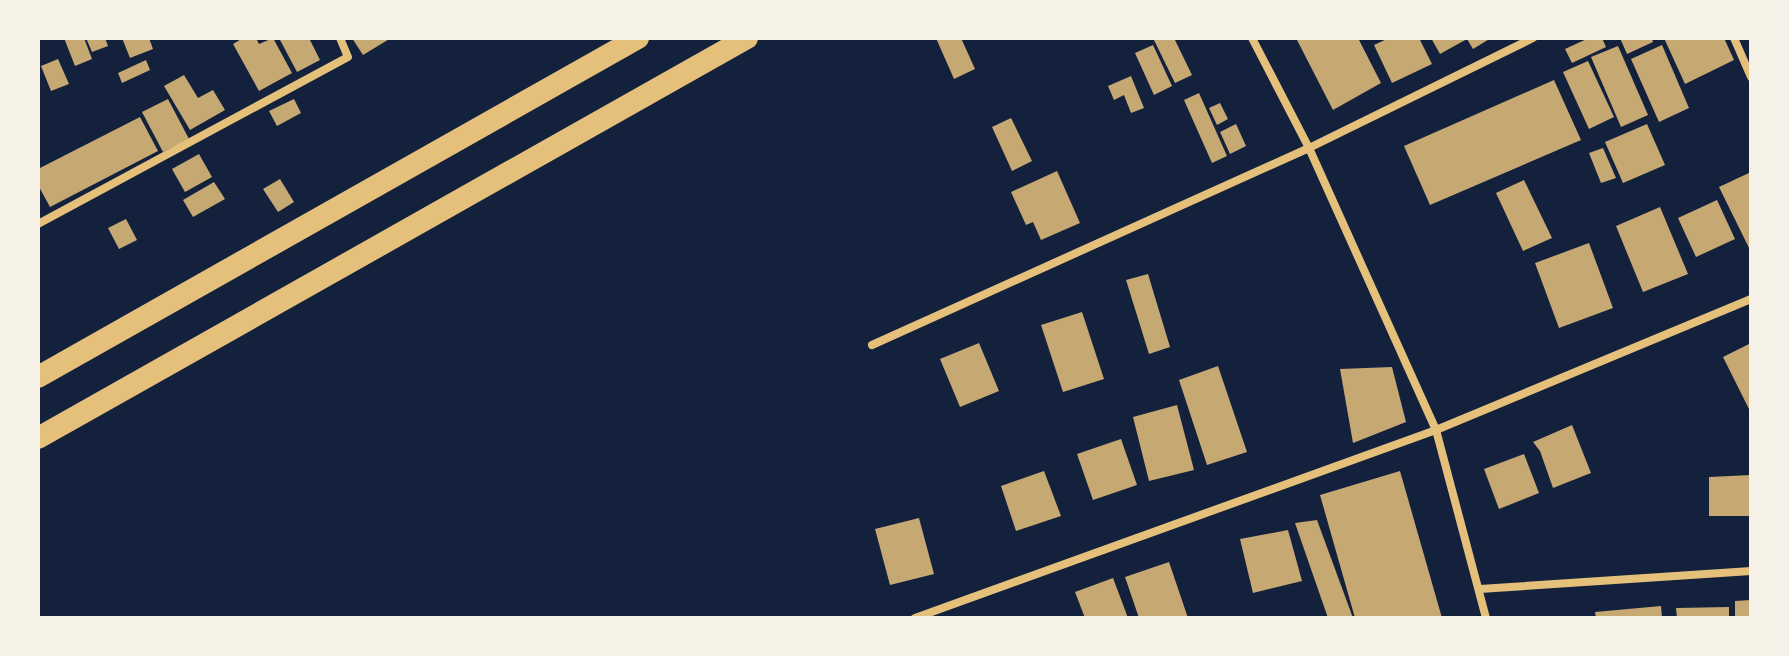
<svg xmlns="http://www.w3.org/2000/svg" width="1789" height="656" font-family="'Work Sans',sans-serif">
	<rect width="100%" height="100%" fill="#14213d"/>
	<g fill="#c6a872">
		<path d="M64 38H84L92 59 75 66Z"/>
		<path d="M86 38H105L108 46 92 52Z"/>
		<path d="M122 38H149L153 49 130 58Z"/>
		<path d="M243 38H256L259 44 273 38 292 73 259 91 233 44Z"/>
		<path d="M279 38H309L320 60 297 72Z"/>
		<path d="M352 38H391L363 55Z"/>
		<path d="M936 38H961L975 69 954 79Z"/>
		<path d="M1153 38H1174L1192 75 1175 83Z"/>
		<path d="M1296 38H1358L1381 83 1333 110Z"/>
		<path d="M1389 38H1419L1432 64 1392 83 1374 45Z"/>
		<path d="M1431 38H1491L1473 49 1467 39 1440 54Z"/>
		<path d="M1589 38H1602L1606 47 1572 63 1565 49Z"/>
		<path d="M1620 38H1652L1653 42 1627 54Z"/>
		<path d="M1664 38H1724L1734 60 1685 84Z"/>
		<path d="M1153 45 1172 86 1154 95 1135 53Z"/>
		<path d="M1662 45 1689 108 1659 122 1631 59Z"/>
		<path d="M1618 46 1648 115 1621 127 1591 57Z"/>
		<path d="M58 59 69 84 51 91 41 66Z"/>
		<path d="M146 60 150 70 122 83 118 73Z"/>
		<path d="M1588 61 1614 117 1589 129 1563 72Z"/>
		<path d="M184 75 198 98 213 90 225 110 190 130 164 86Z"/>
		<path d="M1131 76 1144 108 1131 113 1124 95 1114 100 1108 86Z"/>
		<path d="M1554 80 1581 140 1430 205 1404 146Z"/>
		<path d="M1199 93 1227 156 1212 163 1184 100Z"/>
		<path d="M168 99 189 139 163 152 142 112Z"/>
		<path d="M294 99 301 113 277 126 269 111Z"/>
		<path d="M1220 103 1228 119 1217 125 1209 108Z"/>
		<path d="M140 117 158 151 50 207 38 185V169Z"/>
		<path d="M1011 118 1032 161 1012 171 992 127Z"/>
		<path d="M1236 124 1246 146 1230 154 1220 132Z"/>
		<path d="M1647 124 1665 165 1623 183 1605 142Z"/>
		<path d="M1603 148 1616 178 1601 183 1589 153Z"/>
		<path d="M199 154 212 177 185 192 172 169Z"/>
		<path d="M1057 171 1080 223 1041 240 1033 222 1026 225 1011 192Z"/>
		<path d="M1751 172V252L1719 187Z"/>
		<path d="M280 179 294 202 278 212 263 189Z"/>
		<path d="M1524 180 1552 238 1523 251 1496 193Z"/>
		<path d="M214 182 225 199 193 217 183 200Z"/>
		<path d="M1717 200 1735 239 1696 257 1678 218Z"/>
		<path d="M1660 207 1688 274 1643 292 1616 226Z"/>
		<path d="M126 219 137 240 119 249 108 228Z"/>
		<path d="M1589 243 1613 308 1559 328 1535 263Z"/>
		<path d="M1148 274 1170 347 1149 354 1126 280Z"/>
		<path d="M1082 312 1104 379 1063 392 1041 325Z"/>
		<path d="M979 343 999 391 960 407 940 359Z"/>
		<path d="M1751 343V408L1749 409 1723 357Z"/>
		<path d="M1218 366 1247 452 1207 465 1179 380Z"/>
		<path d="M1392 367 1406 422 1353 443 1340 369Z"/>
		<path d="M1177 405 1194 470 1149 481 1133 417Z"/>
		<path d="M1572 425 1591 473 1553 488 1540 451 1533 442Z"/>
		<path d="M1121 439 1137 485 1093 500 1077 454Z"/>
		<path d="M1524 454 1539 493 1499 509 1484 469Z"/>
		<path d="M1044 471 1061 516 1016 531 1001 486Z"/>
		<path d="M1400 471 1442 618H1355L1320 495Z"/>
		<path d="M1751 475V516H1709V477Z"/>
		<path d="M919 518 934 574 890 585 875 529Z"/>
		<path d="M1317 520 1353 618H1328L1295 523Z"/>
		<path d="M1288 530 1302 581 1253 593 1240 539Z"/>
		<path d="M1169 562 1188 618H1139L1125 577Z"/>
		<path d="M1113 578 1128 618H1085L1075 592Z"/>
		<path d="M1751 600V618H1735V601Z"/>
		<path d="M1661 606 1662 618H1596L1595 612Z"/>
		<path d="M1729 607V618H1677L1676 608Z"/>
	</g>
	<g fill="none" stroke-linecap="round" stroke-linejoin="round">
		<g stroke="#e5c07b" stroke-width="8">
			<path d="M1252 38 1309 148 1436 430 1486 618"/>
			<path d="M1734 38 1751 77"/>
			<path d="M38 224 348 57 340 38"/>
			<path d="M872 345 1309 148 1533 38"/>
			<path d="M1480 589 1751 571"/>
			<path d="M915 618 1436 430 1751 299"/>
		</g>
		<g stroke="#e5c07b" stroke-width="22">
			<path d="M38 377 638 38"/>
			<path d="M38 438 747 38"/>
		</g>
	</g>
	<rect width="1789" height="656" fill="none" stroke="#f6f1e7" stroke-width="80"/>
</svg>
